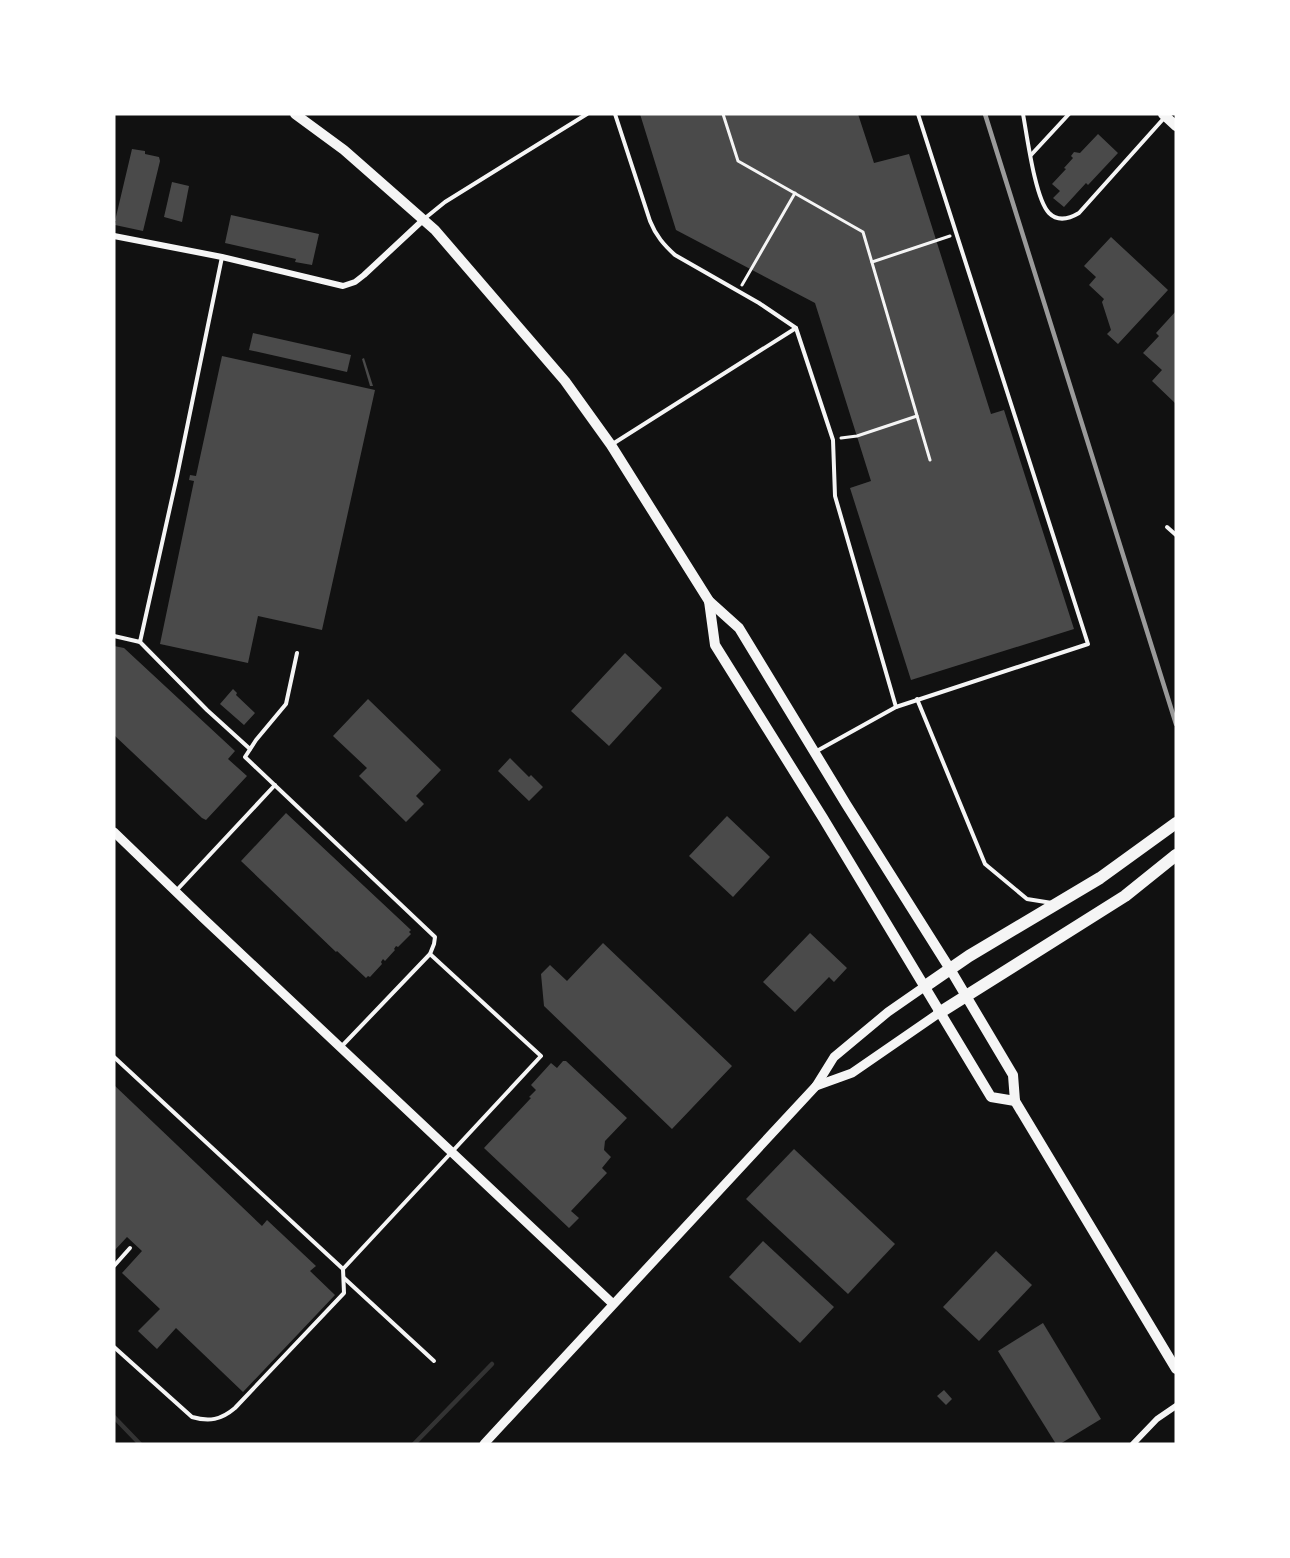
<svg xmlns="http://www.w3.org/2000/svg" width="1290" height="1558" font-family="'PT Sans Narrow',sans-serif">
	<rect width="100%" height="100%" fill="#111"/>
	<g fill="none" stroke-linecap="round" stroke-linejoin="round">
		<g stroke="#333" stroke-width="4.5">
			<path d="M114 1417 140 1444"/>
			<path d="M414 1444 492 1364"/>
		</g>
	</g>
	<g fill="#4a4a4a">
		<path d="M640 114H858L874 163 909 154 991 414 1004 410 1074 629 911 680 850 488 871 481 815 303 676 230Z"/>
		<path d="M1098 134 1118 153 1088 185 1086 183 1064 207 1053 198 1060 191 1052 184 1066 169 1064 168 1073 158 1071 156 1074 152 1080 153Z"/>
		<path d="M132 149 145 151V154L159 157 160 161 143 231 115 225 116 221H115Z"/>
		<path d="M172 182 189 186 182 222 164 217Z"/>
		<path d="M231 215 319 234 312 265 295 262 296 259 225 243Z"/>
		<path d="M1111 237 1168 290 1118 344 1107 334 1111 330 1102 302 1104 299 1089 285 1096 277 1084 266Z"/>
		<path d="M1176 311V404L1152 381 1162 370 1143 353 1159 336 1156 333Z"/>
		<path d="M253 333 351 355 347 372 249 350Z"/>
		<path d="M222 356 375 390 322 630 258 616 248 663 160 644 194 481 189 480 190 475 196 476Z"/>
		<path d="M364 358 373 386H370L362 359Z"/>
		<path d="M114 646 124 648 235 751 228 759 247 776 206 820 202 818 114 735Z"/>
		<path d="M625 653 662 688 609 746 571 711Z"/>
		<path d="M233 689 237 693 236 695 255 713 244 725 220 704Z"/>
		<path d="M368 699 441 770 416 796 424 804 406 822 359 776 367 768 333 736Z"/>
		<path d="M510 758 529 777 531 775 543 787 529 801 498 771Z"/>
		<path d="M286 813 411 930 409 932 411 934 398 947 396 946 394 949 395 950 385 961 383 959 381 962 382 964 370 977 368 976 366 978 337 951 336 952 241 861Z"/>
		<path d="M727 816 770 857 733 897 689 856Z"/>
		<path d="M810 933 847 968 834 982 829 977 795 1012 763 982Z"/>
		<path d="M603 943 732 1066 672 1129 544 1006 541 974 550 965 567 981Z"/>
		<path d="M563 1061H566L627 1118 605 1141 604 1150 611 1157 602 1168 607 1173 571 1211 579 1218 569 1228 484 1148 531 1098 529 1097 536 1090 531 1085 551 1063 557 1068Z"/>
		<path d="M114 1085 262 1226 267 1220 316 1266 310 1271 335 1295 243 1392 176 1328 157 1349 138 1331 160 1309 122 1273 142 1251 127 1237 114 1251Z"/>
		<path d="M794 1149 895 1244 848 1294 746 1199Z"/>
		<path d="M763 1241 834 1307 800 1343 729 1277Z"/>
		<path d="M996 1251 1032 1285 979 1341 943 1307Z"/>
		<path d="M1043 1323 1101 1419 1060 1444H1056L998 1351Z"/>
		<path d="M944 1390 952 1399 946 1405 937 1396Z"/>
	</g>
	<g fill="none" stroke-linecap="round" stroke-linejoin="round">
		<g stroke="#f5f5f5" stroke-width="3">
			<path d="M723 114 738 161 863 232 930 460"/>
			<path d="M872 262 950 236"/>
			<path d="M742 285 795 193"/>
			<path d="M841 438 857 436 917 416"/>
		</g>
		<g stroke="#f5f5f5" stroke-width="4">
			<path d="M615 114 650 221C656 236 664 245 675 255L759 303 796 328 833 440 835 496 896 707"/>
			<path d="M1023 114C1027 135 1035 199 1049 213 1058 222 1069 219 1079 213L1165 117"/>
			<path d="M1031 155 1069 114"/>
			<path d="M424 219 445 202 587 114"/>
			<path d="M611 445 796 328"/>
			<path d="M1167 527 1176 535"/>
			<path d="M114 636 140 642 177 476 222 257"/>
			<path d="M140 642 207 710 250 749"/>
			<path d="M297 653 286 704 256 740 245 757 435 937 434 944 430 954 341 1047"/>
			<path d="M917 699 985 864 1027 899 1052 903"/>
			<path d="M815 752 896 707 1088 644 918 114"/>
			<path d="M175 892 275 785"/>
			<path d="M114 1057 343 1269 541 1056 430 954"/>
			<path d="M114 1266 130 1248"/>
			<path d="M344 1278 434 1361"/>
			<path d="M114 1347 192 1417C209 1422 221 1420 235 1408L344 1293 343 1269"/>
		</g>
		<g stroke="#f5f5f5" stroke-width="6">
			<path d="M114 236 222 257 343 286 355 282 364 275 423 220"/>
			<path d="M1133 1444 1157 1419 1176 1406"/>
		</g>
		<g stroke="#f5f5f5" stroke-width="9">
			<path d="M114 832 203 918 612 1303"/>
			<path d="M816 1086 852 1073 939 1013"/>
			<path d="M484 1444 816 1086 834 1057 888 1012 924 987"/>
		</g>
		<g stroke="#f5f5f5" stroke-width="10">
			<path d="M295 114 344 150 435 230 565 381 611 445 709 601 739 628 846 804 950 969 1013 1075 1015 1101 1176 1369"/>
			<path d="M1163 114 1176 126"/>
			<path d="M709 601 715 645 823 818 991 1097 1015 1101"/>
		</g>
		<g stroke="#f5f5f5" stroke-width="12">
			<path d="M924 987 969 956 1100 878 1176 823"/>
			<path d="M939 1013 1125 896 1176 855"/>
		</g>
		<path stroke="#9a9a9a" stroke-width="4.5" d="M985 114 1176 724"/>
	</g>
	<rect width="1290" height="1558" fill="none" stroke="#ffffff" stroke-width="231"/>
</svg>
